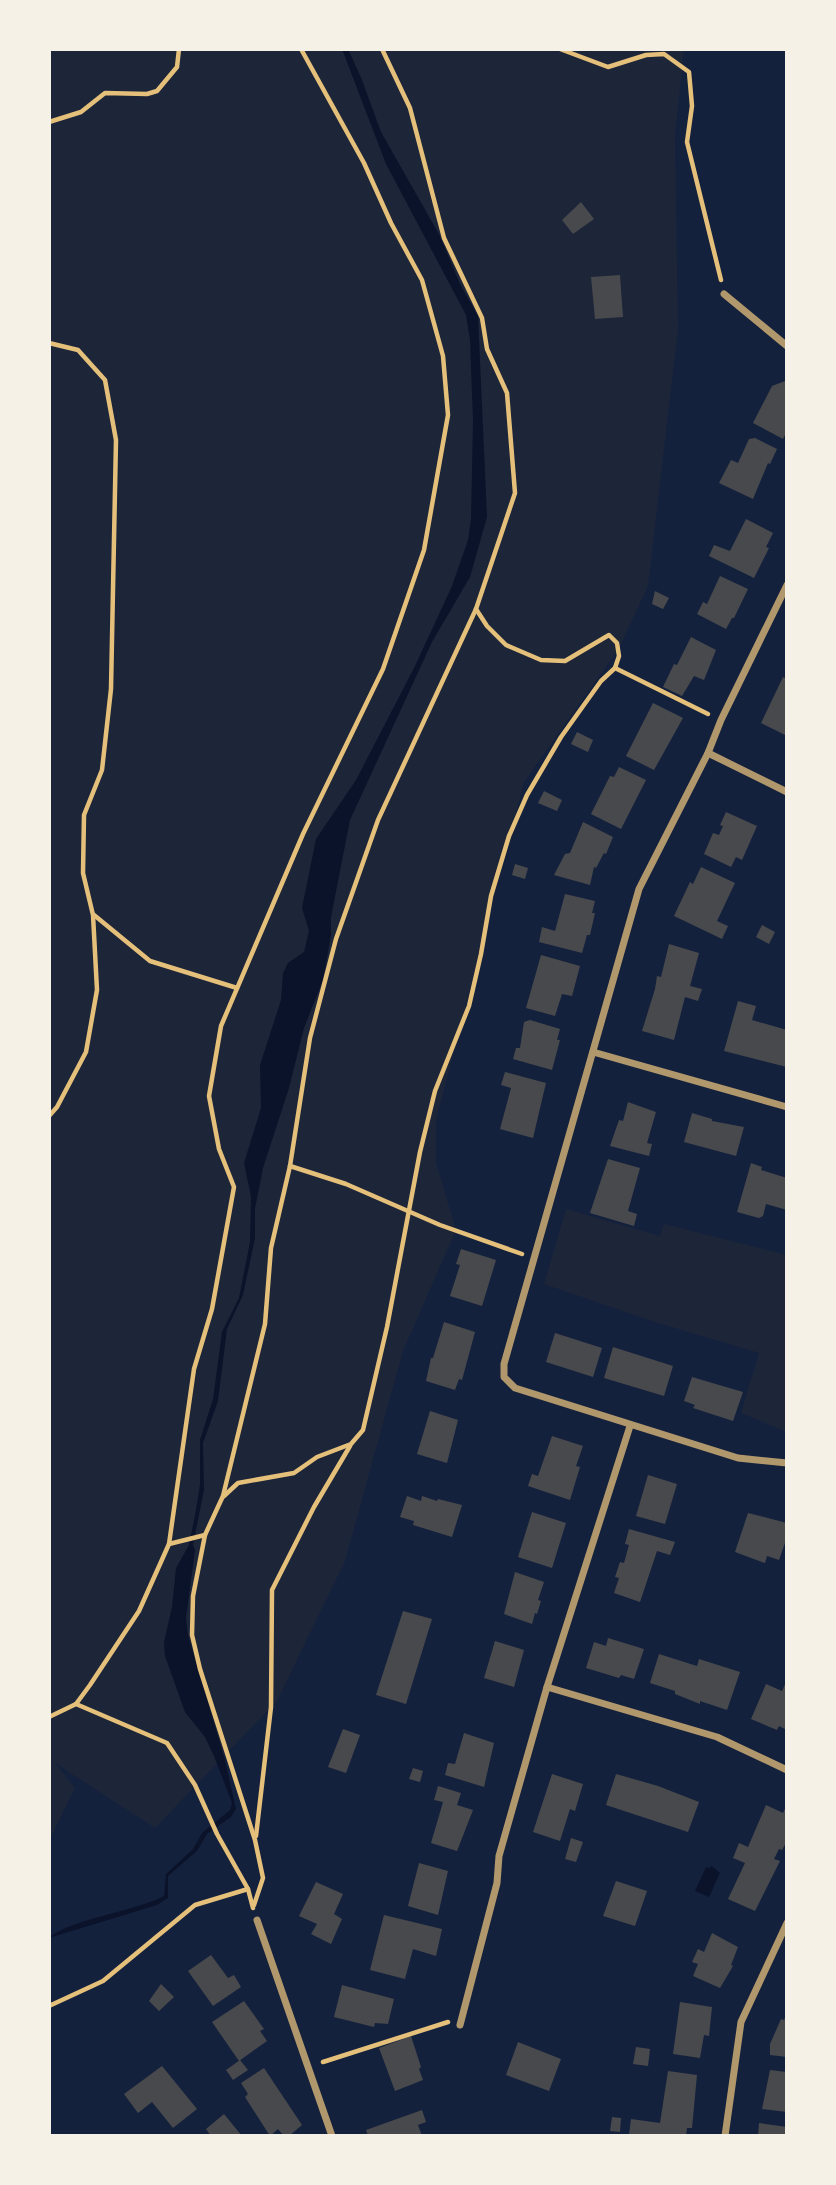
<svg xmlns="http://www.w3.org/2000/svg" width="836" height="2185" font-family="'Golos Text',sans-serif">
	<rect width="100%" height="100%" fill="#14213d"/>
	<g fill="#1d2539">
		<path d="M49 49H684L675 136 678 329 648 586 618 650 524 782 436 1120V1163L456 1230 403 1351 345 1561 277 1701 155 1828 55 1763 75 1788 49 1841Z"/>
		<path d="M566 1209 660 1236 664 1224 787 1255V1432L741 1413 759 1353 655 1322 544 1284Z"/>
	</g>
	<g fill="#0b132b">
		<path d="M342 49H348L362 80 381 132 440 236 460 284 478 316 487 517 470 577 432 642 350 820 331 917V935L323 980 304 1028 289 1088 263 1168 255 1209V1238L243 1295 227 1329 218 1401 203 1443 204 1490 193 1545 195 1550 186 1618 188 1635 225 1760 236 1809 231 1817 207 1834 197 1851 168 1876V1898L157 1905 49 1938C67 1920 136 1911 164 1896L166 1874 193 1849 202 1833 230 1810 232 1803 214 1756 205 1737 185 1712 165 1656 164 1642 172 1607 176 1568 189 1545 195 1515 200 1485V1440L213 1399 222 1332 239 1298 250 1242 251 1197 244 1163 261 1108 260 1065 281 1000 283 973 288 963 304 952 309 931 302 908 316 839 356 780 415 666 452 586 468 540 471 519 473 421 470 340 466 315 386 164Z"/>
		<path d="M712 1866 720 1873 709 1897 695 1891 706 1867 709 1868Z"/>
	</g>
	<g fill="#48494c">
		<path d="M581 202 594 219 573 234 562 220Z"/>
		<path d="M620 275 623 317 595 319 591 277Z"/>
		<path d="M785 381 787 382V431L783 439 753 423 772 386Z"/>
		<path d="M755 438 777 449 770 464 768 463 753 499 719 483 731 460 738 463 749 439Z"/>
		<path d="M746 519 773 533 766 547 769 548 754 578 709 556 714 545 730 551Z"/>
		<path d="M720 576 748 589 734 618H732L726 629 697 614 703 602 707 604Z"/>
		<path d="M655 591 669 598 663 609 652 604Z"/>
		<path d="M691 637 716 650 704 680 694 676 682 696 663 687 674 664 677 665Z"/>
		<path d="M783 677 787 679V736L761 723Z"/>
		<path d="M653 703 683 718 654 770 626 756Z"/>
		<path d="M577 732 593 740 588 752 571 744Z"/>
		<path d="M619 767 646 780 621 829 591 814 610 776 614 777Z"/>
		<path d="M544 791 562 800 557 811 538 803Z"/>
		<path d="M726 812 757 826 742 860 736 857 731 867 704 854 713 833 719 835 723 826 720 825Z"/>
		<path d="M583 822 613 837 606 854 604 853 596 868 594 867 590 885 554 875 565 854 570 853Z"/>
		<path d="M515 864 528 868 525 879 512 875Z"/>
		<path d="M701 867 735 883 717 921 728 926 722 939 674 916 690 882 693 884Z"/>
		<path d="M565 894 595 901 592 913H595L590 935H587L582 953 539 942 542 927 555 931Z"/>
		<path d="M762 925 775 932 769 944 756 937Z"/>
		<path d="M669 944 699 953 690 986 702 989 698 1001 685 997 674 1040 642 1031 655 989 657 976 661 977Z"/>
		<path d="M541 955 580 966 572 996 562 994 555 1016 526 1008Z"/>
		<path d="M738 1001 756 1006 752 1020 787 1030V1067L724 1051Z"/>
		<path d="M530 1020 560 1029 557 1040H560L552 1070 513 1059 516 1048H520L524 1022Z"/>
		<path d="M505 1072 546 1083 533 1138 500 1129 511 1088 501 1085Z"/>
		<path d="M628 1102 656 1112 647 1143 652 1144 649 1156 610 1146 619 1120 623 1121Z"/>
		<path d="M692 1113 712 1119V1121L744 1127 736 1156 684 1142Z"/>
		<path d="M608 1159 640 1168 628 1211 637 1214 634 1226 590 1213Z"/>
		<path d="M751 1163 762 1167 761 1170 787 1178V1210L766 1204 763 1216 759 1218 737 1212Z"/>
		<path d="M461 1249 496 1260 482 1306 450 1296 460 1265 456 1264Z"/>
		<path d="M444 1322 475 1332 462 1380 459 1379 455 1390 426 1381 431 1358H433Z"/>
		<path d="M555 1333 602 1348 593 1377 546 1362Z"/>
		<path d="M613 1347 673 1366 664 1396 604 1378Z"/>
		<path d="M692 1377 743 1392 733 1421 693 1408 695 1405 684 1401Z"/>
		<path d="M430 1411 458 1420 447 1463 417 1454Z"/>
		<path d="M552 1436 583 1446 576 1466 580 1467 570 1500 528 1486 532 1474 538 1476Z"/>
		<path d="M648 1475 677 1484 665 1524 636 1516Z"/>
		<path d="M407 1496 421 1501 422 1496 437 1501 438 1499 462 1505 452 1537 413 1525 414 1521 400 1517Z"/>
		<path d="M532 1512 566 1523 552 1568 518 1557Z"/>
		<path d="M748 1513 787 1523V1537L779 1560 767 1556 765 1563 735 1552Z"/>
		<path d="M629 1529 675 1542 670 1555 657 1551 640 1602 614 1593 619 1578 615 1577 620 1562 624 1563 629 1545 625 1544Z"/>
		<path d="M515 1572 544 1582 538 1600 541 1601 537 1614 535 1613 532 1624 504 1614Z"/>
		<path d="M403 1611 432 1619 406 1704 376 1695Z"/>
		<path d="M608 1638 644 1649 634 1679 621 1675 619 1678 586 1668 594 1642 606 1646Z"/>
		<path d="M495 1641 524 1650 514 1687 484 1678Z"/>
		<path d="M659 1654 697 1666 699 1659 740 1672 727 1710 700 1701V1704L675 1694V1691L650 1683Z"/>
		<path d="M787 1680V1730L779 1726 777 1730 751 1719 766 1684 782 1691Z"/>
		<path d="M343 1729 360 1735 346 1773 328 1767Z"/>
		<path d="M464 1733 494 1743 484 1787 445 1775 448 1763 455 1764Z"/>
		<path d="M413 1768 423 1771 420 1782 409 1779Z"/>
		<path d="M552 1774 583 1784 575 1811 570 1809 560 1841 533 1832Z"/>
		<path d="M616 1774 658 1786 699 1802 688 1832 606 1805Z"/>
		<path d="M438 1786 461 1793 457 1805 473 1810 457 1851 431 1843 443 1802 434 1800Z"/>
		<path d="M766 1805 783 1813 785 1809 787 1810V1841L782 1850 779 1849 774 1859 780 1861 755 1911 728 1899 745 1863 733 1858 739 1843 748 1847Z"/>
		<path d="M571 1838 583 1842 576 1862 565 1859Z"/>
		<path d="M419 1863 448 1871 438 1915 408 1906Z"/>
		<path d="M616 1881 647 1891 635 1926 603 1916Z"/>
		<path d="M316 1882 343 1894 334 1914 342 1919 331 1944 311 1934 317 1924 299 1916Z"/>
		<path d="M384 1915 442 1929 436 1956 413 1949 405 1979 370 1970Z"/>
		<path d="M712 1933 738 1947 731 1965 733 1966 720 1988 693 1976 698 1964 692 1962 698 1949 704 1952Z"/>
		<path d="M211 1955 228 1978 234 1975 241 1987 213 2006 188 1971Z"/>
		<path d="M161 1984 174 1997 159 2011 149 2001Z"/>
		<path d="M342 1985 394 1999 388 2024 375 2023 374 2027 334 2017Z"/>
		<path d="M244 2001 264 2029 260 2031 267 2041 239 2061 212 2022Z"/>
		<path d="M680 2002 712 2007 709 2036 704 2035 700 2058 673 2054Z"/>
		<path d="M787 2013V2057L770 2055V2044L781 2019 784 2020Z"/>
		<path d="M411 2036 421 2067 419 2069 423 2080 395 2091 379 2048Z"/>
		<path d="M518 2042 561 2059 549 2091 506 2075Z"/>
		<path d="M636 2047 650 2049 648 2066 633 2064Z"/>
		<path d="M240 2060 248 2070 233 2080 226 2070Z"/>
		<path d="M162 2066 197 2109 173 2128 152 2102 138 2113 124 2094Z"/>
		<path d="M264 2068 302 2125 289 2136H284L278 2129 270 2136 245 2097 248 2094 241 2083Z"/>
		<path d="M770 2070 787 2072V2112L762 2109Z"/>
		<path d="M668 2071 697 2075 692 2128H687L686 2136 629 2135 631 2119 660 2123Z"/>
		<path d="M422 2110 426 2122 418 2125 422 2136H368L366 2130Z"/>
		<path d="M224 2114 242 2136H211L206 2129Z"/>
		<path d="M612 2117 621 2118 620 2132 610 2131Z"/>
		<path d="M759 2123 787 2127V2136H758Z"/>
	</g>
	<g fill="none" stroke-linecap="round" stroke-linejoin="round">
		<g stroke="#e5c07b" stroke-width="4.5">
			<path d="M560 49 608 67 646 55 664 54 689 72 692 106 687 142 721 280"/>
			<path d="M49 122 81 112 105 93 147 94 157 91 177 67 179 49"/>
			<path d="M49 343 78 350 105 380 116 440 111 689 102 770 84 815 83 873 93 915 97 990 86 1052 57 1107 49 1116"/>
			<path d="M615 668 708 714"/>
			<path d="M94 915 150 961 237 988"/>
			<path d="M290 1166 346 1184 440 1225 522 1254"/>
			<path d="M224 1496 238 1483 294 1473 317 1457 351 1444 363 1430 387 1327 420 1152 435 1091 469 1006 481 954 491 896 509 836 527 795 561 737 601 681 615 668 619 656 617 643 609 635 565 661 541 660 506 645 487 626 476 609"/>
			<path d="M169 1544 205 1535"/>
			<path d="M76 1704 167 1743 195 1785 217 1834 248 1889 253 1908"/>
			<path d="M49 1717 76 1704 90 1685 139 1611 169 1544 194 1369 212 1309 234 1187 219 1149 209 1096 221 1026 303 834 383 669 424 550 448 415 443 356 422 280 391 223 364 163 301 49"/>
			<path d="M256 1836 271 1707 272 1590 314 1507 350 1446"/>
			<path d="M254 1905 263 1878 255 1840 200 1669 192 1635 193 1596 205 1535 223 1496 265 1324 271 1248 290 1166 310 1038 336 939 378 820 476 609 515 493 507 393 487 349 482 318 444 238 410 108 382 49"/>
			<path d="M49 2006 103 1981 195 1905 248 1889"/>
			<path d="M323 2062 448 2022"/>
		</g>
		<g stroke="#b1986c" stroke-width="7">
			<path d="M724 294 787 346"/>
			<path d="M787 585 721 720 708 753 639 889 504 1364V1377L515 1388 738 1458 787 1463"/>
			<path d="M708 753 787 792"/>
			<path d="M593 1052 787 1107"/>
			<path d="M547 1687 717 1737 787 1770"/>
			<path d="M257 1920 332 2136"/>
			<path d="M460 2025 497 1883 499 1856 547 1687 630 1426"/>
			<path d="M725 2136 741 2022 787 1923"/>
		</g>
	</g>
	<rect width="836" height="2185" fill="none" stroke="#f6f1e7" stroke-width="102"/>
</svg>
